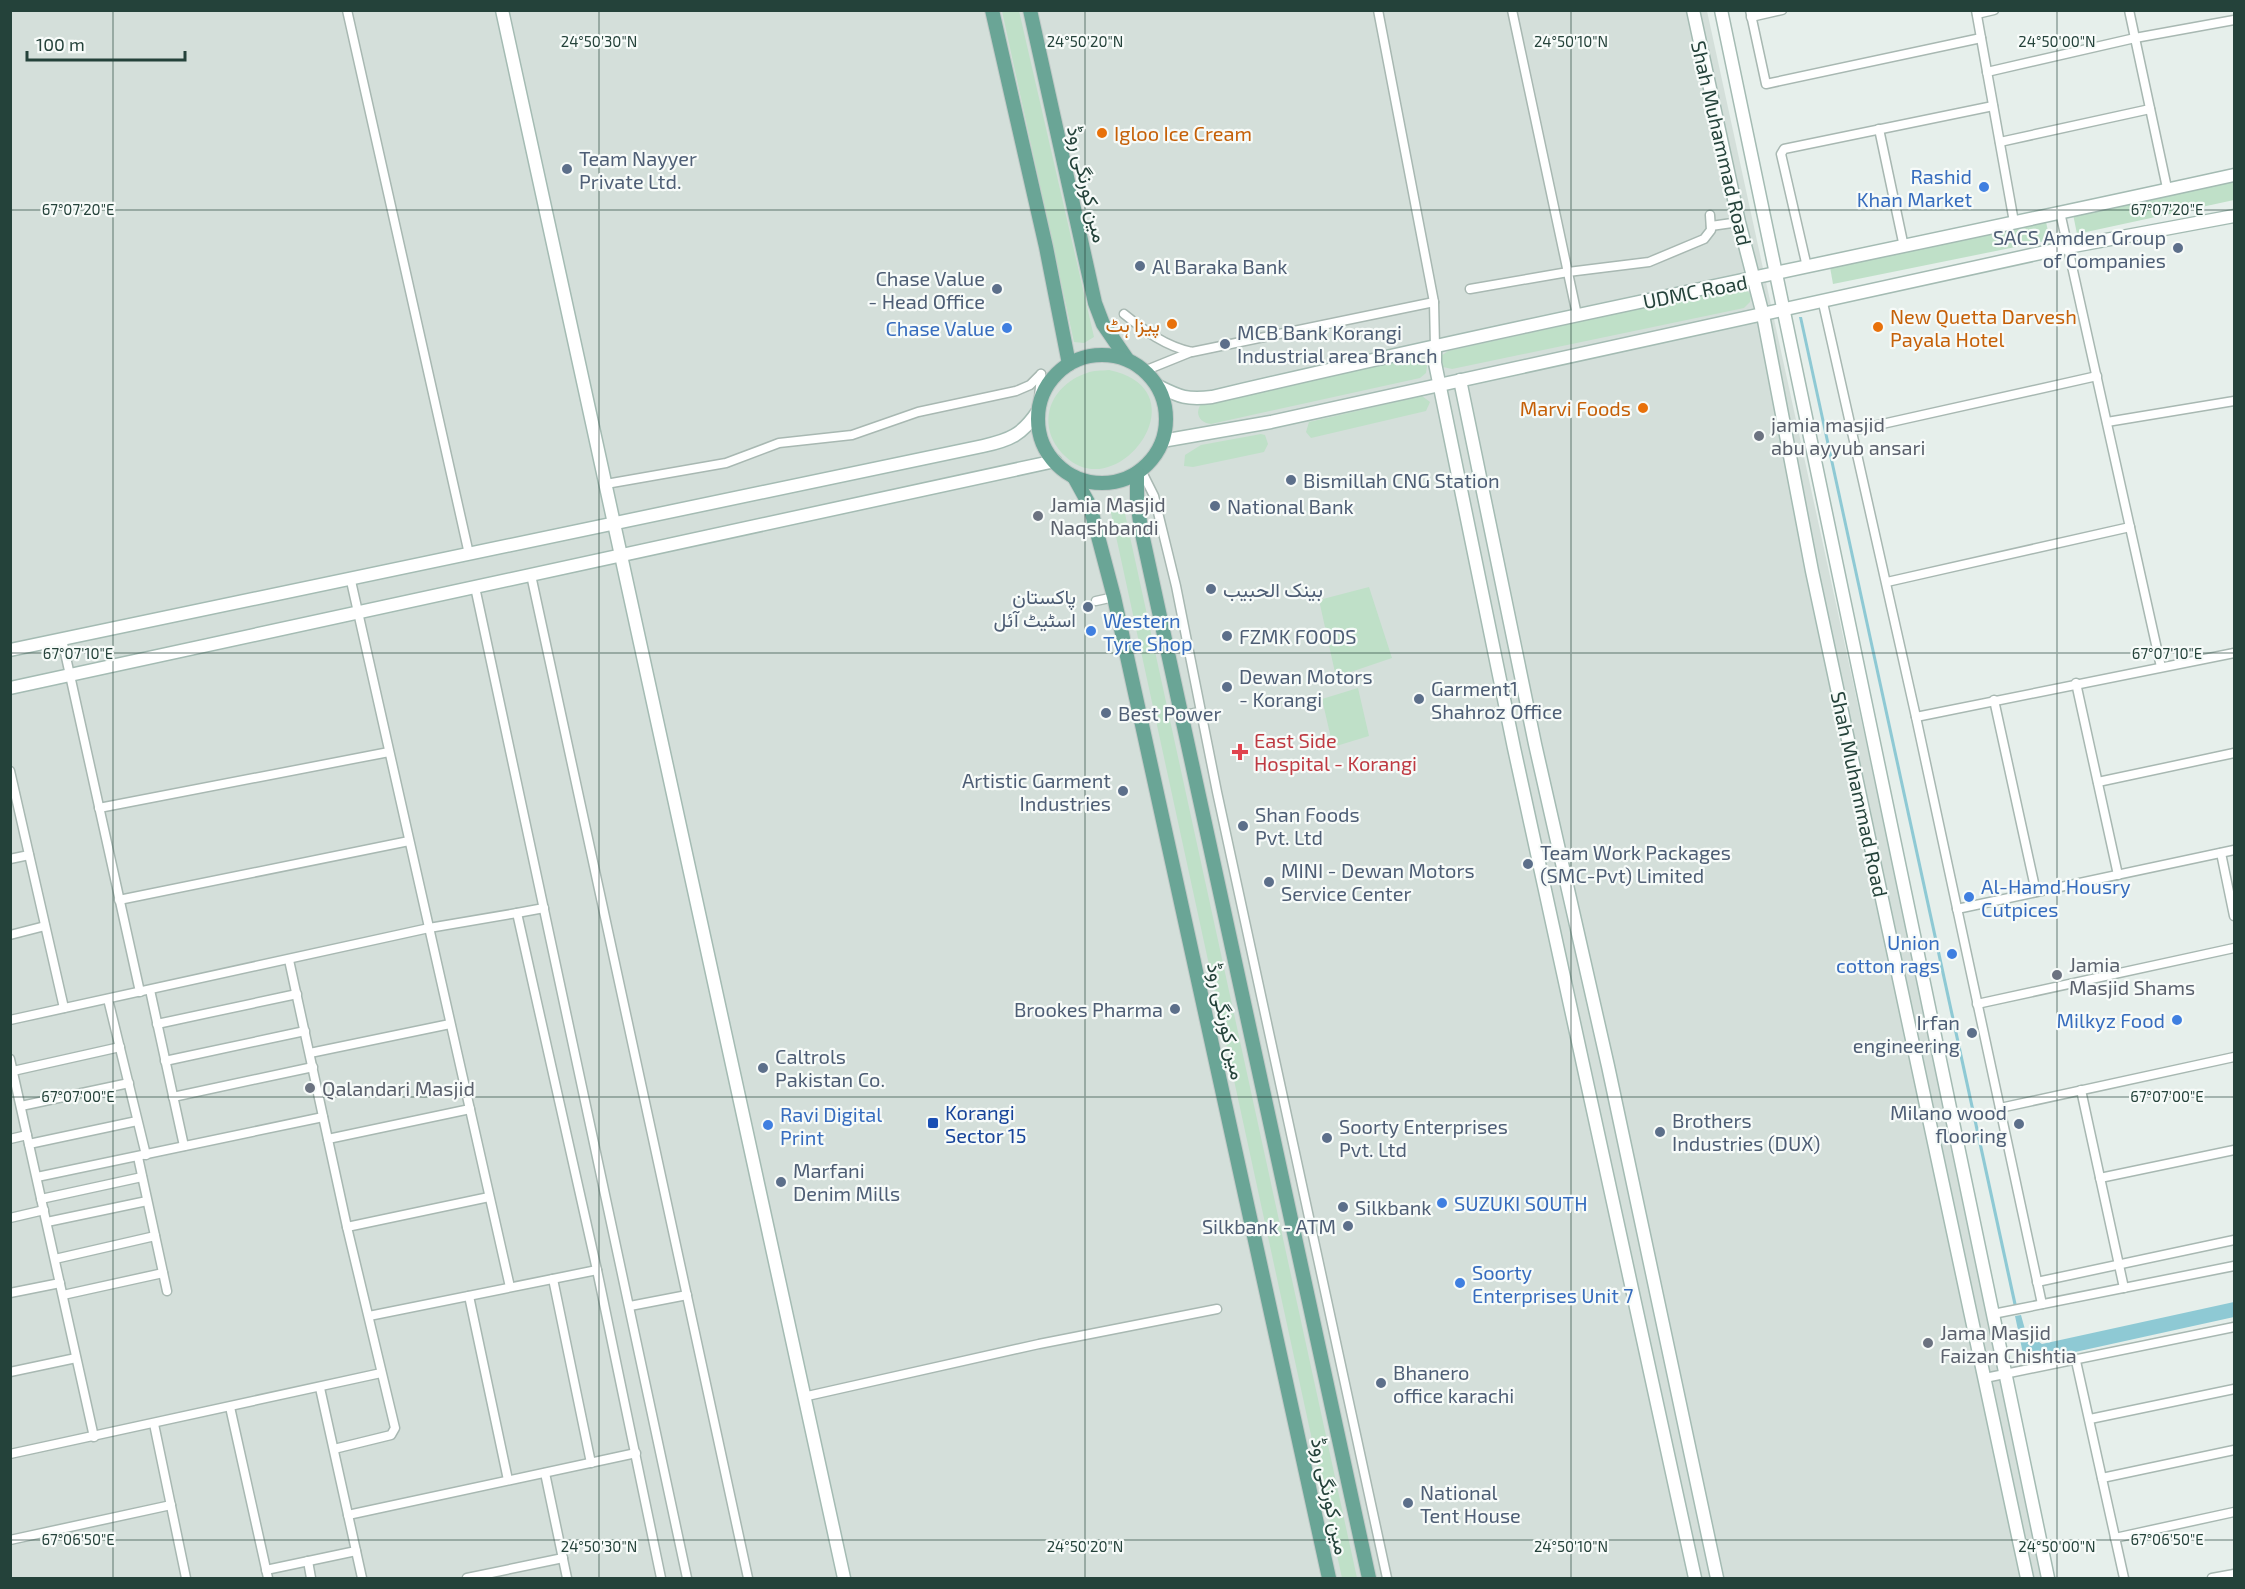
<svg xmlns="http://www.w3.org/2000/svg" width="2245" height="1589" font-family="'Exo 2',Vazirmatn,sans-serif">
	<rect width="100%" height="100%" fill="#e6efeb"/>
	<path fill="#d4dfda" d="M11 11H1707L2048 1578H11Z"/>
	<g fill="#bfe0c8">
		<path d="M1002 11H1019L1094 337 1084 343 1074 342Z"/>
		<path d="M2234 180V200L2077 234 2073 214Z"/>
		<path d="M2046 222 2050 240 1833 284 1830 267Z"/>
		<path d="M1743 286 1751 295 1750 302 1744 308 1452 369 1443 367 1441 356 1448 351Z"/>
		<path d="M1416 356 1423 359 1427 366 1426 373 1420 378 1211 424C1199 423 1194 412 1202 403Z"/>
		<path d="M1109 370C1205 390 1117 508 1065 456 1035 427 1048 386 1087 373 1093 370 1102 371 1109 370Z"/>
		<path d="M1422 396 1430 402 1426 411 1311 438 1306 432 1309 422Z"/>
		<path d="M1261 434 1265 435 1268 444 1264 452 1193 467 1184 466 1185 455 1201 445Z"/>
		<path d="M1114 498 1122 500 1357 1578H1342L1109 504Z"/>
		<path d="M1369 587 1392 658 1336 677 1319 600Z"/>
		<path d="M1358 688 1369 736 1333 747 1322 699Z"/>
	</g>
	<g fill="#8ec9d4">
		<path d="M1799 317H1802L2017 1306 2014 1307Z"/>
		<path d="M2234 1302V1317L2025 1363 2015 1316 2021 1315 2026 1333 2042 1344Z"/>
	</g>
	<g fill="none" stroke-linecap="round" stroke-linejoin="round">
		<defs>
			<g id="street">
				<path d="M347 10 469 554"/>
				<path d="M1378 10 1434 302 1435 347"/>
				<path d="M1512 10 1577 315"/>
				<path d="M1750 10 1766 84 1981 38"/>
				<path d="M1976 10 2014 222"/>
				<path d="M2129 10 2167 188"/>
				<path d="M1977 14 1994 10"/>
				<path d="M1751 17 1782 10"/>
				<path d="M1987 72 2135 38 2234 20"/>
				<path d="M1879 129 1904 247"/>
				<path d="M2000 142 2150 109"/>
				<path d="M2060 212 2161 667"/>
				<path d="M1711 226 1739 222"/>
				<path d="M1807 267 1781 154 1784 149 1993 106"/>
				<path d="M1470 289 1568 272 1649 262 1704 239 1711 230 1710 215"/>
				<path d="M1823 303 1916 717 2042 1304"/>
				<path d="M1124 314C1145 331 1165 346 1192 352L1434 302"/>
				<path d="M1144 371 1191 352"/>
				<path d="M1038 411 1041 374"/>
				<path d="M2107 422 2234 401"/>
				<path d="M1851 431 2097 376"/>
				<path d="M1141 470 1154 496 1176 586 1217 792 1387 1578"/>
				<path d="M606 484 726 463 779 443 852 435 918 412 1016 391 1030 385 1041 374"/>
				<path d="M531 575 748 1578"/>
				<path d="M351 581 510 1287"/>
				<path d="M1887 582 2130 527"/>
				<path d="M475 587 687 1578"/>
				<path d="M1096 601 1114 597"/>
				<path d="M62 639 140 992"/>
				<path d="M2076 683 2118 875"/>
				<path d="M1994 700 2036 892"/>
				<path d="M1180 716 1200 712"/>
				<path d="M1916 717 2234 653"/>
				<path d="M10 771 64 1008"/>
				<path d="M2098 782 2234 753"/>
				<path d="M99 808 389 752"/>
				<path d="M2221 853 2234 916"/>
				<path d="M10 859 29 855"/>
				<path d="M119 900 409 841"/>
				<path d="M544 908 517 913 597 1270 661 1578"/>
				<path d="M1957 909 2234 850"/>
				<path d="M10 935 45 926"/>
				<path d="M289 960 347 1227 395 1428 391 1435 334 1449"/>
				<path d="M150 990 184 1146"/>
				<path d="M108 999 146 1155"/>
				<path d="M1977 1004 2234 948"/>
				<path d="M10 1020 429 928 517 913"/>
				<path d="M157 1024 297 994"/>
				<path d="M310 1053 450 1024"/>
				<path d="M10 1059 94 1437"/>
				<path d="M165 1061 305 1031"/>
				<path d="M13 1071 120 1047"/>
				<path d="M2081 1090 2124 1288"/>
				<path d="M173 1097 313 1067"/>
				<path d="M21 1106 129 1083"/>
				<path d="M2000 1108 2234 1057"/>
				<path d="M10 1139 27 1135"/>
				<path d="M328 1139 470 1109"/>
				<path d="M29 1144 137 1121"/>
				<path d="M138 1157 167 1291"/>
				<path d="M37 1177 323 1117"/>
				<path d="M2100 1178 2234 1150"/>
				<path d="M41 1199 142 1177"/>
				<path d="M10 1218 44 1210"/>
				<path d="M47 1222 147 1201"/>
				<path d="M347 1227 489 1197"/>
				<path d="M55 1259 155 1236"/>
				<path d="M553 1279 591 1463"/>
				<path d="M2037 1282 2234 1240"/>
				<path d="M10 1293 60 1283"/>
				<path d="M63 1295 163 1273"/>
				<path d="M469 1296 508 1480"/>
				<path d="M630 1306 687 1295"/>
				<path d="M1993 1314 2234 1266"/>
				<path d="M369 1316 597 1270"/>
				<path d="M2076 1361 2124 1578"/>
				<path d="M10 1372 76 1358"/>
				<path d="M1985 1378 2234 1327"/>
				<path d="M320 1388 362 1578"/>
				<path d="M803 1397 1039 1344 1217 1309"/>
				<path d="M230 1407 268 1578"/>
				<path d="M2090 1419 2234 1389"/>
				<path d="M154 1424 186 1578"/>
				<path d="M10 1454 381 1373"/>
				<path d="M545 1473 567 1578"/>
				<path d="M2102 1478 2234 1450"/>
				<path d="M348 1515 636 1453"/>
				<path d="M2115 1538 2234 1512"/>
				<path d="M10 1540 171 1505"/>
				<path d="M308 1561 311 1578"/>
				<path d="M266 1570 356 1551"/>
				<path d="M467 1578 563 1558"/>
				<path d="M2212 1578 2234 1574"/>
			</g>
			<g id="secondary">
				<path d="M502 10 844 1578"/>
				<path d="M1693 10 1739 222 1763 315 1812 571 2027 1578"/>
				<path d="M1721 10 2048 1578"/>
				<path d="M1435 347V363L1514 748 1695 1578"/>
				<path d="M1460 380 1535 744 1608 1066 1717 1578"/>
				<path d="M1158 386C1180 397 1187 400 1212 397 1552 317 1894 250 2234 175"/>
				<path d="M1162 441 1271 422 2068 247 2234 216"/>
				<path d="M10 650 983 446C1010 440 1022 435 1038 411"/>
				<path d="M10 688 1055 461"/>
			</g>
			<g id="primary">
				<path d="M992 10 1046 247 1069 364"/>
				<path d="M1030 10 1095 303 1103 324 1127 359"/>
				<circle cx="1102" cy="419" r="64"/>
				<path d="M1137 473V500L1141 529 1369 1578"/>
				<path d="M1074 477 1090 506 1114 597 1329 1578"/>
			</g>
		</defs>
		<use href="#street" stroke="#a8b8b2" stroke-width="11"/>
		<use href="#secondary" stroke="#a4bbb3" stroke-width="15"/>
		<use href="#primary" stroke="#c2cac8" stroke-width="16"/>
		<use href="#street" stroke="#fff" stroke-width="8"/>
		<use href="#secondary" stroke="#fff" stroke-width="12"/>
		<use href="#primary" stroke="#6aa596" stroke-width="14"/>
	</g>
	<path fill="none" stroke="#24423a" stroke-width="1.5" stroke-opacity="0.45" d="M113 10V1578M599 10V1578M1085 10V1578M1571 10V1578M2057 10V1578M10 210H2234M10 653H2234M10 1097H2234M10 1540H2234"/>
	<g fill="#e8710a" stroke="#f7fbf9" stroke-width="2">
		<circle cx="1102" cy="133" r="6"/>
		<circle cx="1172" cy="324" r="6"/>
		<circle cx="1878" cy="327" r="6"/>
		<circle cx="1643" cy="408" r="6"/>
	</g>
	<g fill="#5c6f8a" stroke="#f7fbf9" stroke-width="2">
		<circle cx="567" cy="169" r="6"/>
		<circle cx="2178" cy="248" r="6"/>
		<circle cx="1140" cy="266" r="6"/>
		<circle cx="997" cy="289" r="6"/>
		<circle cx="1225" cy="344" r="6"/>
		<circle cx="1291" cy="480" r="6"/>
		<circle cx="1215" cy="506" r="6"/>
		<circle cx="1211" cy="589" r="6"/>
		<circle cx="1088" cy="607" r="6"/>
		<circle cx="1227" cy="636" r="6"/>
		<circle cx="1227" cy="687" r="6"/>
		<circle cx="1419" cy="699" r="6"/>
		<circle cx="1106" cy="713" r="6"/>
		<circle cx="1123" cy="791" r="6"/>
		<circle cx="1243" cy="826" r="6"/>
		<circle cx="1528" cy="864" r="6"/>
		<circle cx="1269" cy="882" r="6"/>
		<circle cx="1175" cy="1009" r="6"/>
		<circle cx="1972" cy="1033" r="6"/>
		<circle cx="763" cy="1068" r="6"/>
		<circle cx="2019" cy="1124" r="6"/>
		<circle cx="1660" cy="1132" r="6"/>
		<circle cx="1327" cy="1138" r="6"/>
		<circle cx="781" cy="1182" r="6"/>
		<circle cx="1343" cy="1207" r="6"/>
		<circle cx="1348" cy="1226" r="6"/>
		<circle cx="1381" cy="1383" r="6"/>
		<circle cx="1408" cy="1503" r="6"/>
	</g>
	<g fill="#3f7fe0" stroke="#f7fbf9" stroke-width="2">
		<circle cx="1984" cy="187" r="6"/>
		<circle cx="1007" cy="328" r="6"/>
		<circle cx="1091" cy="631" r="6"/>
		<circle cx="1969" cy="897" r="6"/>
		<circle cx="1952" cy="954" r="6"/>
		<circle cx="2177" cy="1020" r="6"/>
		<circle cx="768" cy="1125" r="6"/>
		<circle cx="1442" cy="1203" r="6"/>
		<circle cx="1460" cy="1283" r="6"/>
	</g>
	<g fill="#6b7280" stroke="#f7fbf9" stroke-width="2">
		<circle cx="1759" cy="436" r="6"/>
		<circle cx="1038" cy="516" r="6"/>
		<circle cx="2057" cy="975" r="6"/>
		<circle cx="310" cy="1088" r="6"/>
		<circle cx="1928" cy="1343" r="6"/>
	</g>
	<path fill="#e0444e" stroke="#f7fbf9" stroke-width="2" d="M1237 743h6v6h6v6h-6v6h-6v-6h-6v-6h6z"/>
	<rect fill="#1a4fb4" stroke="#f7fbf9" stroke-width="2" x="927" y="1117" width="12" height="12" rx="3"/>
	<g text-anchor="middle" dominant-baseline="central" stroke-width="4.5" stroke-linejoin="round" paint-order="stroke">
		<g font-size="20" fill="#c56008" stroke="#f7fbf9" text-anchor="start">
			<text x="1114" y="133">Igloo Ice Cream</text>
			<text x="1890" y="316">New Quetta Darvesh<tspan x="1890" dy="23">Payala Hotel</tspan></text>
			<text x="1160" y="324" text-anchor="end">پیزا ہٹ</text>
			<text x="1631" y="408" text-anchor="end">Marvi Foods</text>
		</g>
		<g font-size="20" fill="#24423a" stroke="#f7fbf9">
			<text transform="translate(1722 143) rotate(77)">Shah Muhammad Road</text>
			<text transform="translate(1088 184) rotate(77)">مین کورنگی روڈ</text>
			<text transform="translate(1695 291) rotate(-11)">UDMC Road</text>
			<text transform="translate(1860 794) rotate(78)">Shah Muhammad Road</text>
			<text transform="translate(1227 1021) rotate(78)">مین کورنگی روڈ</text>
			<text transform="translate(1331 1496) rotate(78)">مین کورنگی روڈ</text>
		</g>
		<g font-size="20" fill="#4e5e75" stroke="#f7fbf9" text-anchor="start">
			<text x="579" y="158">Team Nayyer<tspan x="579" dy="23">Private Ltd.</tspan></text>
			<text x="2166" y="237" text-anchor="end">SACS Amden Group<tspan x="2166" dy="23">of Companies</tspan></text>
			<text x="1152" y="266">Al Baraka Bank</text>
			<text x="985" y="278" text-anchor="end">Chase Value<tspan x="985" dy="23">- Head Office</tspan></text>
			<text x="1237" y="332">MCB Bank Korangi<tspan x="1237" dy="23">Industrial area Branch</tspan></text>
			<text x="1303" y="480">Bismillah CNG Station</text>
			<text x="1227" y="506">National Bank</text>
			<text x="1223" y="589">بينک الحبيب</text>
			<text x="1076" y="596" text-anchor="end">پاکستان<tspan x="1076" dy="23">اسٹیٹ آئل</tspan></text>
			<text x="1239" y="636">FZMK FOODS</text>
			<text x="1239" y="676">Dewan Motors<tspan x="1239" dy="23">- Korangi</tspan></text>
			<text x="1431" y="688">Garment1<tspan x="1431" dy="23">Shahroz Office</tspan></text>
			<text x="1118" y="713">Best Power</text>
			<text x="1111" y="780" text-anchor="end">Artistic Garment<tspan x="1111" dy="23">Industries</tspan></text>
			<text x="1255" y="814">Shan Foods<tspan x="1255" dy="23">Pvt. Ltd</tspan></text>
			<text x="1540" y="852">Team Work Packages<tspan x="1540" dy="23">(SMC-Pvt) Limited</tspan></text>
			<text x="1281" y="870">MINI - Dewan Motors<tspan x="1281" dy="23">Service Center</tspan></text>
			<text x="1163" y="1009" text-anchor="end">Brookes Pharma</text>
			<text x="1960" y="1022" text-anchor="end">Irfan<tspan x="1960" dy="23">engineering</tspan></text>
			<text x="775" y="1056">Caltrols<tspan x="775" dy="23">Pakistan Co.</tspan></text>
			<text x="2007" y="1112" text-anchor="end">Milano wood<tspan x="2007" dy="23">flooring</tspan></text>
			<text x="1672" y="1120">Brothers<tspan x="1672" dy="23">Industries (DUX)</tspan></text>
			<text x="1339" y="1126">Soorty Enterprises<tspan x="1339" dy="23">Pvt. Ltd</tspan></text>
			<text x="793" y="1170">Marfani<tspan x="793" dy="23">Denim Mills</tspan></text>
			<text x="1355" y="1207">Silkbank</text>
			<text x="1336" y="1226" text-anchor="end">Silkbank - ATM</text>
			<text x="1393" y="1372">Bhanero<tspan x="1393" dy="23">office karachi</tspan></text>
			<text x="1420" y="1492">National<tspan x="1420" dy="23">Tent House</tspan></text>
		</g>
		<g font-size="20" fill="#366cbe" stroke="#f7fbf9" text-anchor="start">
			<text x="1972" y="176" text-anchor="end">Rashid<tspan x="1972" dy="23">Khan Market</tspan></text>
			<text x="995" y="328" text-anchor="end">Chase Value</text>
			<text x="1103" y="620">Western<tspan x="1103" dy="23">Tyre Shop</tspan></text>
			<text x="1981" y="886">Al-Hamd Housry<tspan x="1981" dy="23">Cutpices</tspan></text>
			<text x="1940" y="942" text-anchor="end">Union<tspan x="1940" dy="23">cotton rags</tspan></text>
			<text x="2165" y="1020" text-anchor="end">Milkyz Food</text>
			<text x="780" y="1114">Ravi Digital<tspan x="780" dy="23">Print</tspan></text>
			<text x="1454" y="1203">SUZUKI SOUTH</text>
			<text x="1472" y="1272">Soorty<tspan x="1472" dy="23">Enterprises Unit 7</tspan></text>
		</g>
		<g font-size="20" fill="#5b616d" stroke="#f7fbf9" text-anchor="start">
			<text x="1771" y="424">jamia masjid<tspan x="1771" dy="23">abu ayyub ansari</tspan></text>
			<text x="1050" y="504">Jamia Masjid<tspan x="1050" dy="23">Naqshbandi</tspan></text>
			<text x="2069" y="964">Jamia<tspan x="2069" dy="23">Masjid Shams</tspan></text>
			<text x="322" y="1088">Qalandari Masjid</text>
			<text x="1940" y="1332">Jama Masjid<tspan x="1940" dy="23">Faizan Chishtia</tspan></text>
		</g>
		<g font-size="20" fill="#be3a42" stroke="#f7fbf9" text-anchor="start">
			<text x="1254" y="740">East Side<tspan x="1254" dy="23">Hospital - Korangi</tspan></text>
		</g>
		<g font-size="20" fill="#164399" stroke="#f7fbf9" text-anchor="start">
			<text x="945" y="1112">Korangi<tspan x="945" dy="23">Sector 15</tspan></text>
		</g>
	</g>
	<g font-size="15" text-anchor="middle" fill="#24423a" stroke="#f7fbf9" stroke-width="4.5" stroke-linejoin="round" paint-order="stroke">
		<text x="599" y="47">24°50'30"N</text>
		<text x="1085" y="47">24°50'20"N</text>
		<text x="1571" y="47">24°50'10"N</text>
		<text x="2057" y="47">24°50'00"N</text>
		<text x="2167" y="215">67°07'20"E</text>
		<text x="78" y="215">67°07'20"E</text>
		<text x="2167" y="659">67°07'10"E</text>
		<text x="78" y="659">67°07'10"E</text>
		<text x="2167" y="1102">67°07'00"E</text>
		<text x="78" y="1102">67°07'00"E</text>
		<text x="2167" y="1545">67°06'50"E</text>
		<text x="78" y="1545">67°06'50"E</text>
		<text x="599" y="1552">24°50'30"N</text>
		<text x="1085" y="1552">24°50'20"N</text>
		<text x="1571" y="1552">24°50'10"N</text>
		<text x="2057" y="1552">24°50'00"N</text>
	</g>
	<rect width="2245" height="1589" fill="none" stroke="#24423a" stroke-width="24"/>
	<path d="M27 51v9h158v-9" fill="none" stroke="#24423a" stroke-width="3"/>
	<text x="36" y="51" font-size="18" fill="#24423a" stroke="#f7fbf9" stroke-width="4.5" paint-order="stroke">100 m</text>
</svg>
